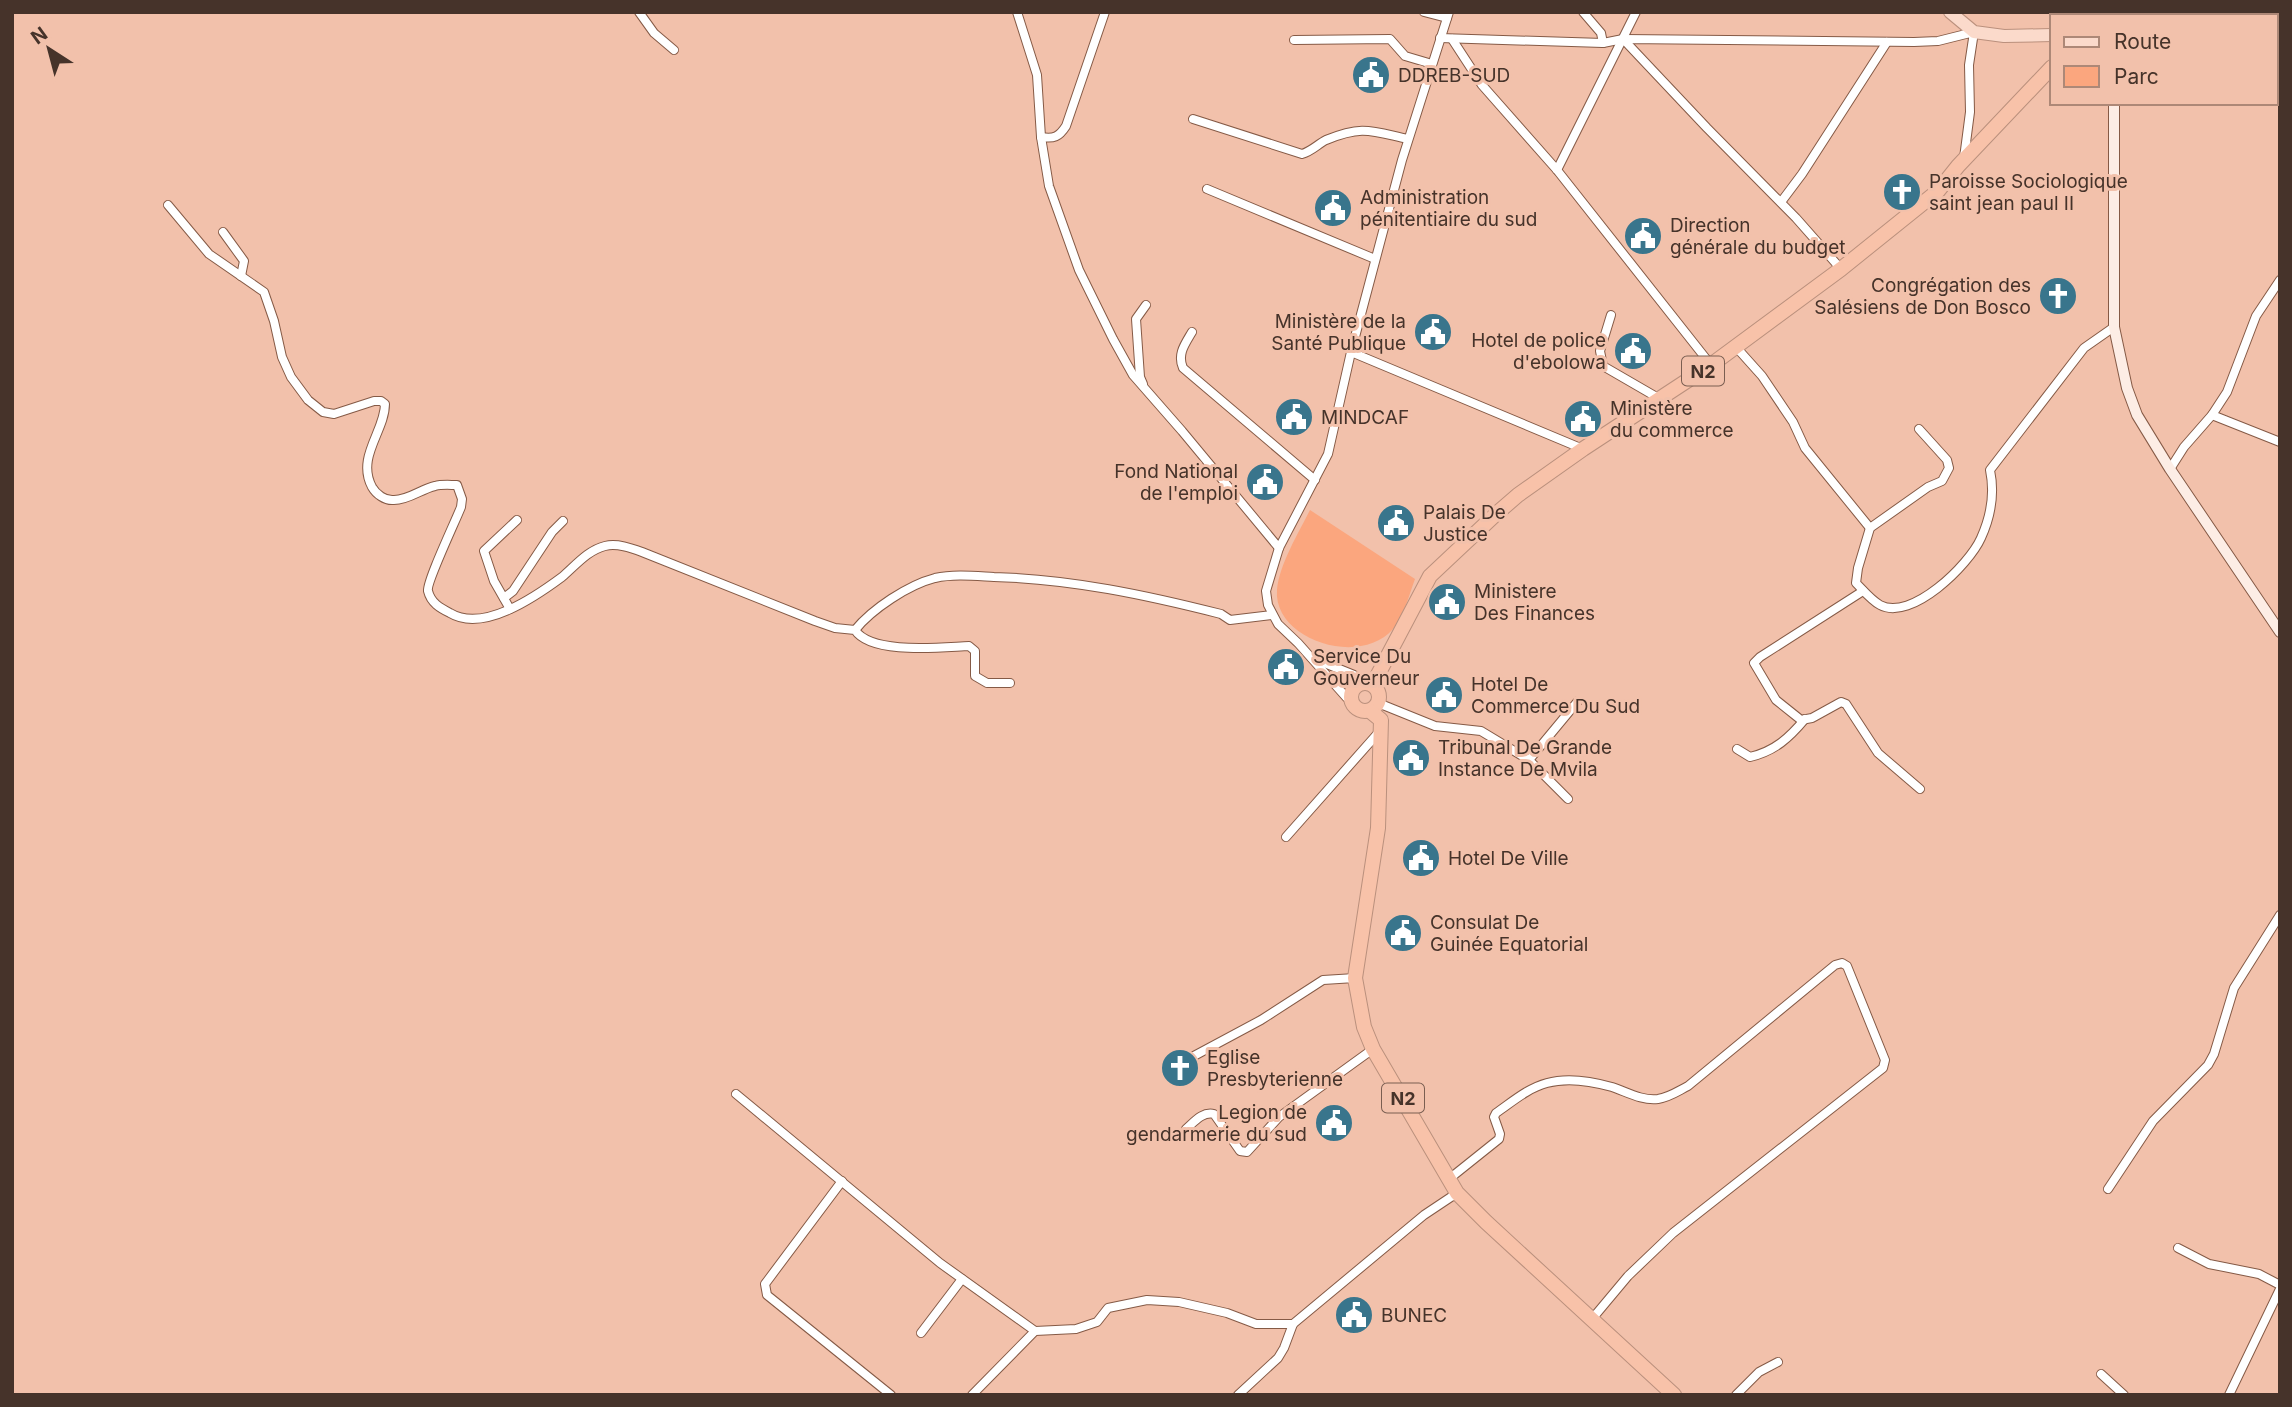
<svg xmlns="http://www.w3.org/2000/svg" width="2292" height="1407" font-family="Inter,sans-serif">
	<rect width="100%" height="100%" fill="#f2c1ab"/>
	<path fill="#fba67e" d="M1310 510 1415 579C1409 595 1404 616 1393 629 1359 668 1273 639 1277 590 1279 565 1299 532 1310 510Z"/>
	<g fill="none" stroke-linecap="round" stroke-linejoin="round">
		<defs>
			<g id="street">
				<path d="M639 12 654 33 674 50"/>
				<path d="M1017 12 1037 75 1041 137 1049 186 1079 270 1113 339 1133 375 1182 431 1279 548"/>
				<path d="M1424 12 1447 18"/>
				<path d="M1583 12 1601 33 1603 43"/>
				<path d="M1440 38 1603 43 1623 39 1914 42 1938 41 1974 32 1969 65 1970 112 1964 158"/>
				<path d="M1452 39 1482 85 1557 170 1711 365"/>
				<path d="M1623 39 1707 128 1796 218 1841 269"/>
				<path d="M1294 40 1390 39 1405 56 1432 64"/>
				<path d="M1193 119 1302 154C1312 151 1318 144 1326 140 1363 125 1371 131 1408 139"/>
				<path d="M1041 137C1054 139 1059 137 1066 126L1105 12"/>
				<path d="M1557 170 1636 12"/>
				<path d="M1207 189 1375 259"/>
				<path d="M1781 202 1802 174 1887 42"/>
				<path d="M168 205 209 254 264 292 274 321 282 357 291 377 308 400 323 412 334 414 374 401H381L385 404C385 431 356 457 372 487 376 494 385 501 394 500 409 500 421 489 435 486 442 484 450 485 457 485L462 499 461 507C456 520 426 583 428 591 431 603 440 608 450 613 483 633 535 597 562 577 575 566 588 550 605 546 617 543 631 548 642 552L815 621 835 628 855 630C871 655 942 647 969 646L975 651V676L987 683H1010"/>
				<path d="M223 232 244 261 241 276"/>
				<path d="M1611 315 1600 351 1603 366 1660 399"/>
				<path d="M1192 332C1185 344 1177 354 1183 368L1315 480"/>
				<path d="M1736 347 1762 376 1793 422 1805 448 1870 528"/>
				<path d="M1351 352 1583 449"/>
				<path d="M1143 384 1140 377 1136 319 1146 305"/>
				<path d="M2212 415 2280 442"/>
				<path d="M1919 429 1947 460 1949 468 1942 481 1928 487 1870 528 1858 568 1856 583C1863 590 1871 600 1880 605 1911 622 1969 565 1981 538 1991 516 1995 494 1990 470L2084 348 2114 327"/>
				<path d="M2170 469 2184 447 2212 415 2227 392 2256 316 2280 280"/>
				<path d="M1863 591 1760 657 1754 663 1776 700 1801 720 1812 718 1841 702 1846 704 1878 753 1920 789"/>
				<path d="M504 598 513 591 552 532 563 521"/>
				<path d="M510 609 494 581 484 551 517 520"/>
				<path d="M855 630C872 609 908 585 935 578 954 574 974 576 994 577 1071 579 1146 595 1221 614L1230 620 1272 615"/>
				<path d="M1312 658 1354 675 1368 683"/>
				<path d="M1351 701 1346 697 1298 643 1278 624 1268 605 1266 591 1279 548 1328 454 1351 352 1402 160 1449 12"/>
				<path d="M1378 703 1435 726 1481 731 1529 760 1568 799"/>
				<path d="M1737 749 1750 757C1775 751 1789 738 1805 719"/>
				<path d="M1529 760 1578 701"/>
				<path d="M1286 837 1379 732"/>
				<path d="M1192 1057 1261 1020 1323 980 1355 978"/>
				<path d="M736 1094 940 1263 1035 1331"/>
				<path d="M1186 1129C1194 1122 1203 1111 1214 1114L1240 1151 1247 1152 1279 1117 1373 1049"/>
				<path d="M1449 1179 1499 1139 1500 1134 1494 1117 1496 1113C1512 1102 1528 1088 1547 1083 1568 1077 1591 1081 1612 1087 1627 1092 1642 1101 1658 1099 1670 1097 1678 1091 1688 1086L1835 965 1842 963 1847 966 1885 1060 1883 1068 1673 1233 1628 1276 1592 1319"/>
				<path d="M842 1181 765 1284 767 1295 891 1395"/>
				<path d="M2108 1189 2153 1121 2208 1065 2214 1054 2234 988 2280 915"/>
				<path d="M2178 1248 2209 1264 2259 1274 2280 1285"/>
				<path d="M921 1333 962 1279"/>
				<path d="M2101 1374 2124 1395"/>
				<path d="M972 1395 1035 1331 1076 1329 1097 1322 1108 1308 1147 1300 1179 1302 1227 1313 1256 1324H1293"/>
				<path d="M1238 1395 1278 1358 1284 1348 1293 1324 1424 1215 1457 1193"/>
				<path d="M1736 1395 1759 1372 1778 1362"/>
				<path d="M2229 1395 2280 1289"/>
			</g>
			<g id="secondary">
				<path d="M2137 16V12"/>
				<path d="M2114 103V327L2127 388 2137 415 2170 469 2280 632"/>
			</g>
			<path id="primary" d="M1950 12 1974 32 2004 36 2052 35"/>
			<g id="highway">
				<path d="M2088 16 2105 13 2126 16"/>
				<path d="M2276 25H2280"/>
				<path d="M2276 44H2280"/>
				<circle cx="1365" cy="697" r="14"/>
				<path d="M1373 684 1430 576 1496 514 1518 495 1583 449 1711 365 1841 269 1938 191 1958 166 2052 67"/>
				<path d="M1370 711 1381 720 1378 828 1355 978 1364 1027 1373 1049 1457 1193 1486 1222 1674 1395"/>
			</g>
		</defs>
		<use href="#street" stroke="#855a46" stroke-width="10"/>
		<use href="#secondary" stroke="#855a46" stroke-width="12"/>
		<use href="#primary" stroke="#ba907d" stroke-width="14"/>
		<use href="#highway" stroke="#ba907d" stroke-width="16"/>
		<use href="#street" stroke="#fff" stroke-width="8"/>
		<use href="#secondary" stroke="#fdede5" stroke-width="10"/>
		<use href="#primary" stroke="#fbdacb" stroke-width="12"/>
		<use href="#highway" stroke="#f8c2a9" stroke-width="14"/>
	</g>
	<defs>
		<symbol id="civic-disc" viewBox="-11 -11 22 22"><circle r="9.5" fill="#39758c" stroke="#f2c1ab"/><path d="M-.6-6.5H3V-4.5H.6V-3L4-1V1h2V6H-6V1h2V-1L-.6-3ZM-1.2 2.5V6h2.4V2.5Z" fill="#fff"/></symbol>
		<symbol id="church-disc" viewBox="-11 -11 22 22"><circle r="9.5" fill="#39758c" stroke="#f2c1ab"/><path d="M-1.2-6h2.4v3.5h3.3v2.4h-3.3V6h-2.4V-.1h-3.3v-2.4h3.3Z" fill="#fff"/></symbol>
	</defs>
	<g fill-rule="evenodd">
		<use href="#civic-disc" x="1349" y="53" width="44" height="44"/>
		<use href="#church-disc" x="1880" y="170" width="44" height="44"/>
		<use href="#civic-disc" x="1311" y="186" width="44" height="44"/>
		<use href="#civic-disc" x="1621" y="214" width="44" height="44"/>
		<use href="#church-disc" x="2036" y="274" width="44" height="44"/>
		<use href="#civic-disc" x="1411" y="310" width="44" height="44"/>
		<use href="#civic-disc" x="1611" y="329" width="44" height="44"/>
		<use href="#civic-disc" x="1272" y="395" width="44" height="44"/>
		<use href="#civic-disc" x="1561" y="397" width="44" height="44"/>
		<use href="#civic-disc" x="1243" y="460" width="44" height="44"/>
		<use href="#civic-disc" x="1374" y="501" width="44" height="44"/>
		<use href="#civic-disc" x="1425" y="580" width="44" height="44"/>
		<use href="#civic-disc" x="1264" y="645" width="44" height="44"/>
		<use href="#civic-disc" x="1422" y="673" width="44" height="44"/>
		<use href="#civic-disc" x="1389" y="736" width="44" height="44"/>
		<use href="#civic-disc" x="1399" y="836" width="44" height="44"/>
		<use href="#civic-disc" x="1381" y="911" width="44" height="44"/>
		<use href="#church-disc" x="1158" y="1046" width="44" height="44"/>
		<use href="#civic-disc" x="1312" y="1101" width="44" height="44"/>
		<use href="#civic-disc" x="1332" y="1293" width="44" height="44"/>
	</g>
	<g text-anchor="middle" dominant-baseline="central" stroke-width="6" stroke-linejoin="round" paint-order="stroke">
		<g fill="#f2c1ab" stroke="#7a5e51" stroke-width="2">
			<rect x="1682" y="356.5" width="42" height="29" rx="5"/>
			<rect x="1382" y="1083.5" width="42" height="29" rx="5"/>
		</g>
		<g font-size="18" font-weight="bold" fill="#46332a">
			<text x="1703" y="371">N2</text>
			<text x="1403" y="1098">N2</text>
		</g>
		<g font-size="19" fill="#46332a" stroke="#f2c1ab" text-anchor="start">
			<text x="1398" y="75">DDREB-SUD</text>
			<text x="1929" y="181">Paroisse Sociologique<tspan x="1929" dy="22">saint jean paul II</tspan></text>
			<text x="1360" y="197">Administration<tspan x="1360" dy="22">pénitentiaire du sud</tspan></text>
			<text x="1670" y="225">Direction<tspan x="1670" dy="22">générale du budget</tspan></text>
			<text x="2031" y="285" text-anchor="end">Congrégation des<tspan x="2031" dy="22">Salésiens de Don Bosco</tspan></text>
			<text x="1406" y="321" text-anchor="end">Ministère de la<tspan x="1406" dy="22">Santé Publique</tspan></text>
			<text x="1606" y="340" text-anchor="end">Hotel de police<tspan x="1606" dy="22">d'ebolowa</tspan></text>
			<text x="1610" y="408">Ministère<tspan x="1610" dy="22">du commerce</tspan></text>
			<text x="1321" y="417">MINDCAF</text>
			<text x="1238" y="471" text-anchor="end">Fond National<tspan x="1238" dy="22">de l'emploi</tspan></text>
			<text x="1423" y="512">Palais De<tspan x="1423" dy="22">Justice</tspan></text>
			<text x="1474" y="591">Ministere<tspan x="1474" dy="22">Des Finances</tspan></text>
			<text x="1313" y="656">Service Du<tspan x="1313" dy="22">Gouverneur</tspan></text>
			<text x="1471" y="684">Hotel De<tspan x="1471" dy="22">Commerce Du Sud</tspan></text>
			<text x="1438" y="747">Tribunal De Grande<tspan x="1438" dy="22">Instance De Mvila</tspan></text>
			<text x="1448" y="858">Hotel De Ville</text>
			<text x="1430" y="922">Consulat De<tspan x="1430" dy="22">Guinée Equatorial</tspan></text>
			<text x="1207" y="1057">Eglise<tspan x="1207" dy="22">Presbyterienne</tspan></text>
			<text x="1307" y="1112" text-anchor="end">Legion de<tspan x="1307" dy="22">gendarmerie du sud</tspan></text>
			<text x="1381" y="1315">BUNEC</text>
		</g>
	</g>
	<rect width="2292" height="1407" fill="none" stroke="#46332a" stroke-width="28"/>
	<rect x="2050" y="14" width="228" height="91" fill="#f2c1ab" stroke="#ad8877" stroke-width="2"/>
	<rect x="2064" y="37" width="35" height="10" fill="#fbdacb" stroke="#ad8877" stroke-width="2"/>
	<text x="2114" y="49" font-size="21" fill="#46332a">Route</text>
	<rect x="2064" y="66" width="35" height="21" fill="#fba67e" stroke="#ad8877" stroke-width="2"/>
	<text x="2114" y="84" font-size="21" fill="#46332a">Parc</text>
	<g transform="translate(49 49) rotate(324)" stroke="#f2c1ab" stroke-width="5" paint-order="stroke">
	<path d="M0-5L12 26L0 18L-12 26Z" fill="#46332a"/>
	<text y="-10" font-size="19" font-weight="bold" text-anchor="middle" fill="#46332a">N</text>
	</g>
</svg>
